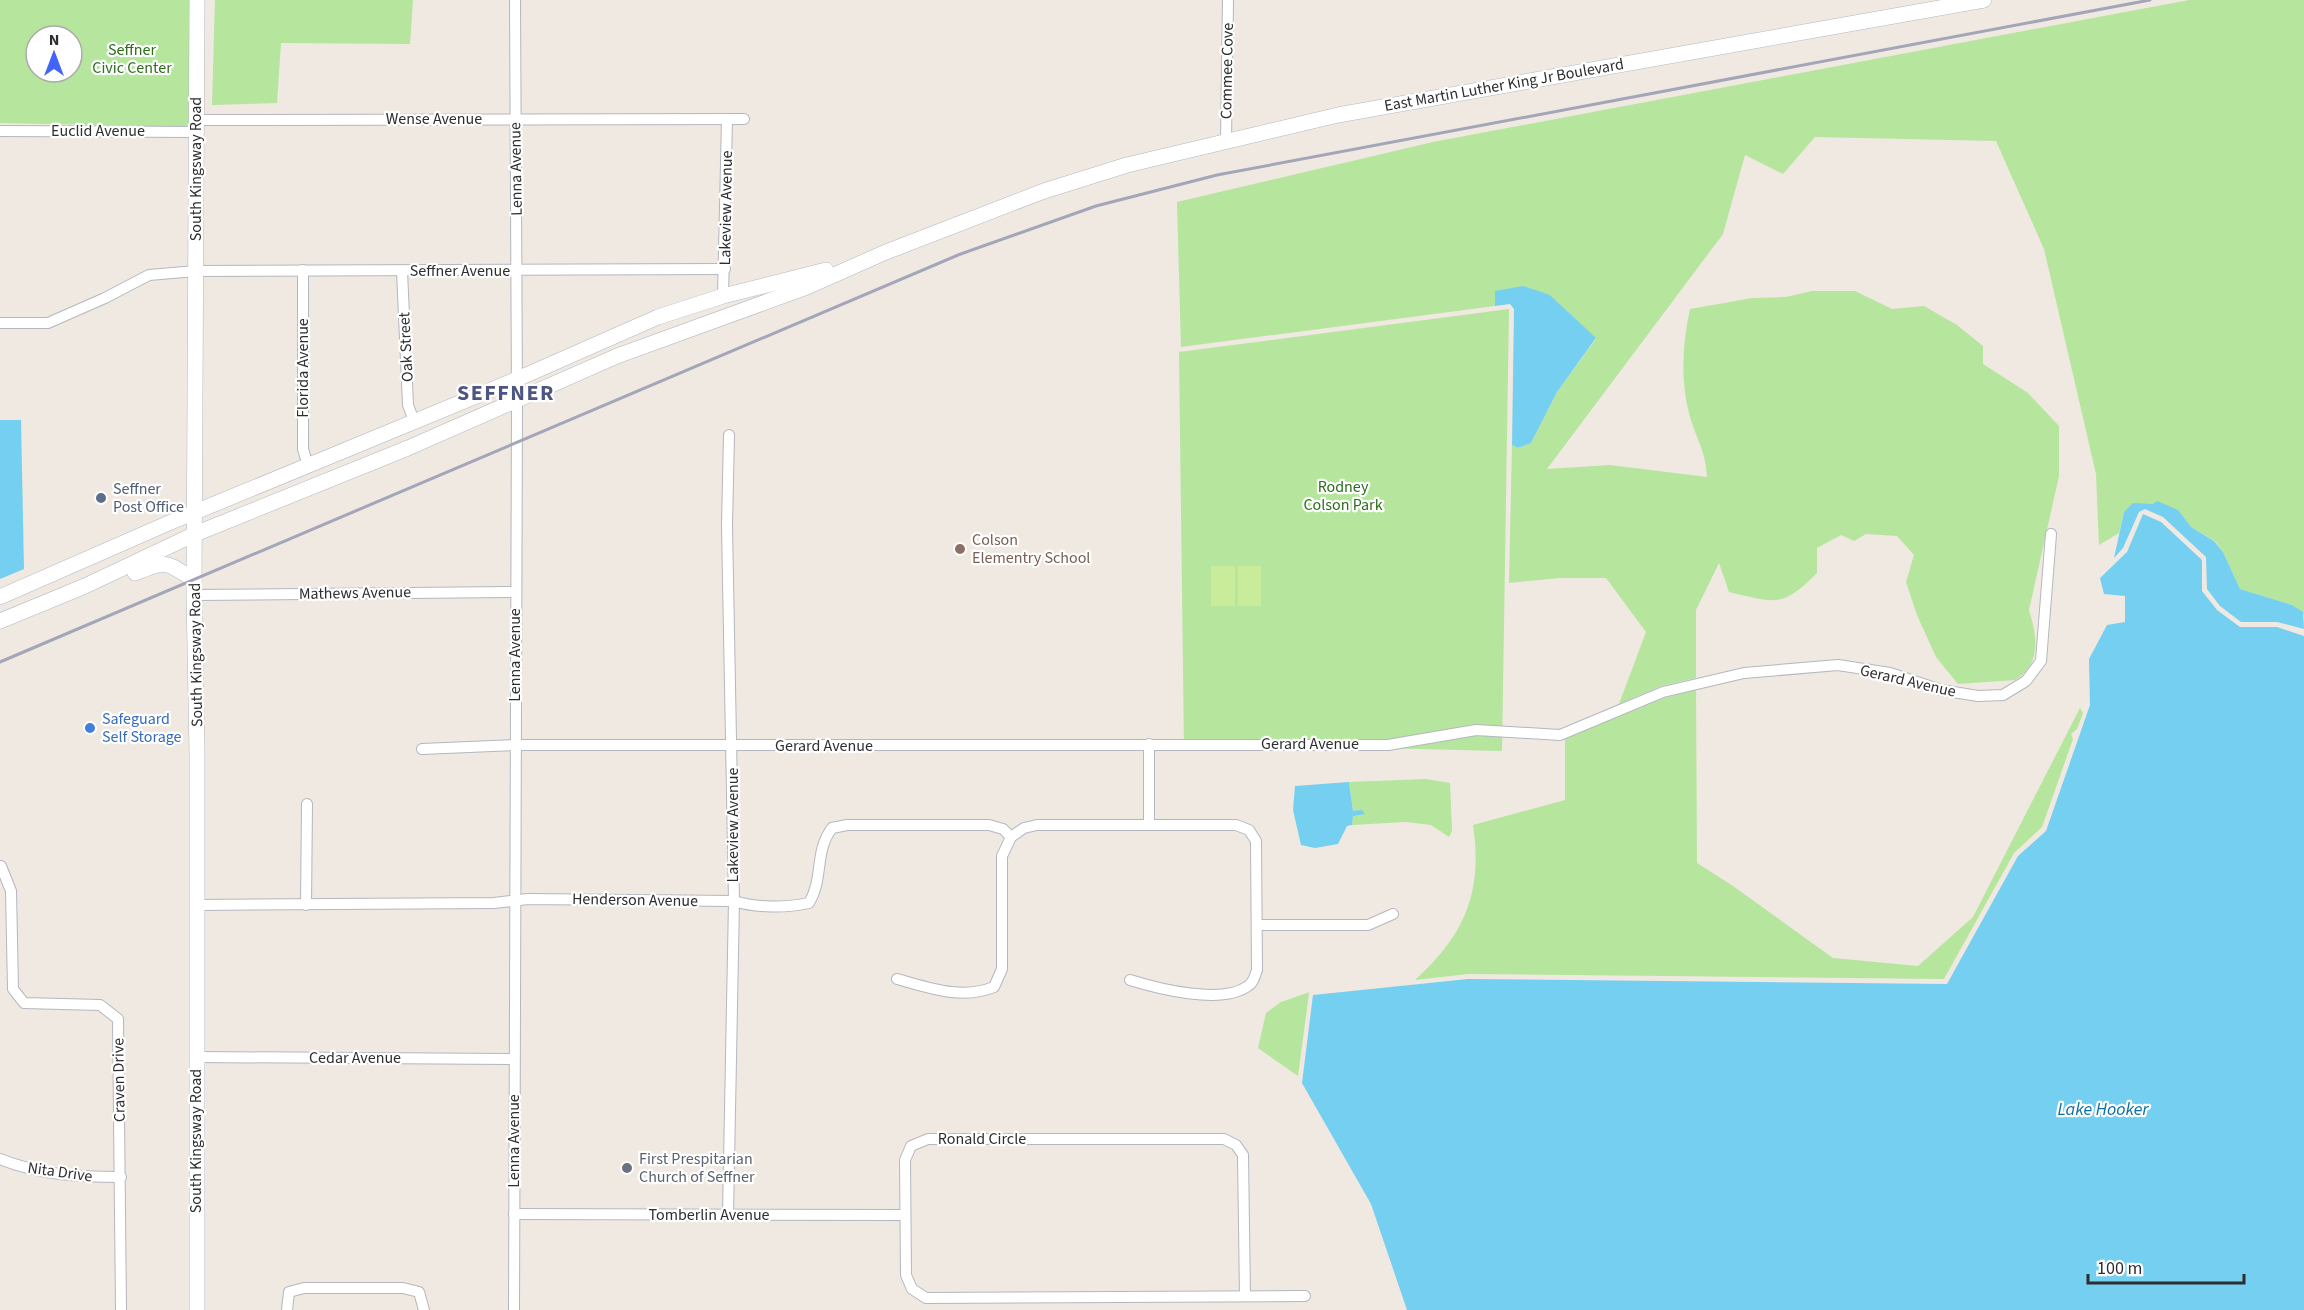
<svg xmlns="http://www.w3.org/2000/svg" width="2304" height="1310" font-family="'Source Sans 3',sans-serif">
	<rect width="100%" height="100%" fill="#efe9e1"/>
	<g fill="#b6e59e" fill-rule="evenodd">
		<path d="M0 0H191V127L0 123ZM36 36H72V72H36Z"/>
		<path d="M215 0H413L410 44 281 43 277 103 212 105Z"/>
		<path d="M2189 0H2304V615L2292 605 2240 589 2223 552 2215 541 2153 505 2124 512 2119 533 2099 545 2096 474 2044 249 1996 141 1815 137 1783 174 1745 155 1723 234 1547 469 1610 465 1707 477C1706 453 1698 442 1691 420 1680 384 1682 345 1690 309L1752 298 1786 297 1812 291H1855L1892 309 1924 306 1957 325 1983 346V364L2028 393 2059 426V476L2029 610C2037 636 2042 664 2015 680L1958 684 1936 657 1917 615 1906 582 1914 555 1897 536 1866 534 1854 541 1841 535 1817 548V573C1782 608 1776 603 1729 592L1719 563 1696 610V678L1661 686 1619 704 1646 632 1606 578H1560L1509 583 1512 445 1518 448 1531 443 1557 392 1596 339 1550 295 1495 291V306L1181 347 1177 202 1433 142Z"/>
		<path d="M1509 309 1502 751 1330 747 1184 749 1179 352Z"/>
		<path d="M1696 690 1697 863 1733 886 1833 958 1918 966 1973 917 2080 708 2083 713 2077 729 2071 734 2073 739 2042 827 2014 853 1944 979 1468 974 1415 980C1465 935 1483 892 1473 825L1565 800V739L1664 698Z"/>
		<path d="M1426 779 1450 783 1452 831 1449 837 1431 825 1406 822 1352 825 1353 815 1364 814 1353 811 1349 782Z"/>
		<path d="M1310 992 1309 993 1298 1076 1258 1048 1266 1013 1281 1002Z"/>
	</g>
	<g fill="#c9ec9a">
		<rect x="1211" y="566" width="24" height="40"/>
		<rect x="1238" y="566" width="23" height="40"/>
	</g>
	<g fill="#75cff0">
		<path d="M1523 286 1550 295 1596 338 1557 392 1531 443 1518 448 1512 445 1514 309 1510 304 1495 306V291Z"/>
		<path d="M0 420H21L24 569 0 579Z"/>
		<path d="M2157 501 2178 510 2191 527 2214 541 2223 552 2240 589 2292 605 2303 612 2304 629 2277 622H2241L2220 606 2207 589 2206 557 2163 517 2145 509 2139 512 2123 548 2114 558 2124 512 2133 503 2153 504Z"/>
		<path d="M2143 514 2161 522 2202 560V591L2217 610 2240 627H2277L2304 636V1310H1407L1371 1204 1302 1083 1313 995 1468 979 1947 984 2018 856 2046 831 2090 705 2089 659 2107 625 2125 622V596L2104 594 2100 578 2127 552Z"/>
		<path d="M1349 782 1353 811 1362 810 1365 814 1353 816 1352 825 1347 826 1338 844 1315 848 1301 845 1293 810 1295 786Z"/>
	</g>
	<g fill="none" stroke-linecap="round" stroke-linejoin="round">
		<defs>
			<g id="street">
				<path d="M197 120 744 119"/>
				<path d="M0 131 197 132"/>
				<path d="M1226 141 1228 0"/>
				<path d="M303 270V449L308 466"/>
				<path d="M402 271 408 405 414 421"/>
				<path d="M723 296 727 119"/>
				<path d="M0 323H48L105 298 149 275 196 271 725 269"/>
				<path d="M194 595 516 592"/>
				<path d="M422 749 514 745H1388L1476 730 1560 735 1663 692 1744 673 1838 665 1890 673 1941 690 1978 696 2003 695 2026 681 2041 661 2051 534"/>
				<path d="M1149 825V744"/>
				<path d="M1 866 11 891 13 989 24 1003 100 1005 118 1019 121 1310"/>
				<path d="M197 905 494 903 528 899 734 901C756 908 786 908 809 903 824 878 814 852 832 828L847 825H989L1003 829 1011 837"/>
				<path d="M306 905 307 804"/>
				<path d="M1257 925H1368L1393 914"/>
				<path d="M897 979C930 988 962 1000 994 987L1002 969V856L1011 837 1024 828 1037 825H1236L1249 830 1256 841 1257 970C1255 976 1253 983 1248 986 1222 1005 1159 989 1130 980"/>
				<path d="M196 1057 514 1059"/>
				<path d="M0 1159C40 1175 79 1177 121 1177"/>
				<path d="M514 1214 905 1215"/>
				<path d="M728 1215 734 901 727 525 729 435"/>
				<path d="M1245 1296 1243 1155 1236 1145 1224 1139H928L911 1146 905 1160 906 1275 912 1289 926 1298 1305 1296"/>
				<path d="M287 1310 289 1292 304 1288H403L419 1292 424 1310"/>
				<path d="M514 1310 517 399 515 0"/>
			</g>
			<g id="secondary">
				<path d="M135 573C169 559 165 562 194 580"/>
				<path d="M0 597 171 522 515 380 658 317 723 296 826 270"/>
				<path d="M0 621 85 586 195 534 408 448 617 356 807 287 886 252 1044 191 1127 165 1338 115 1984 0"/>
				<path d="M197 1310V753L194 595 197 0"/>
			</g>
		</defs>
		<use href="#street" stroke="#b4b7c1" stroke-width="12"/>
		<use href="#secondary" stroke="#b4b7c1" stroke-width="16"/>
		<use href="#street" stroke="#fff" stroke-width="10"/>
		<use href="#secondary" stroke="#fff" stroke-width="15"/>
		<path stroke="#a3a6b8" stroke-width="3" d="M0 662 958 255 1096 206 1217 175 2150 0"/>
	</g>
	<circle fill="#5c6f8a" stroke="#fff" stroke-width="2" cx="101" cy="498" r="6"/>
	<circle fill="#8d6e63" stroke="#fff" stroke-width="2" cx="960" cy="549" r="6"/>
	<circle fill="#3f7fe0" stroke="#fff" stroke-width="2" cx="90" cy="728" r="6"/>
	<circle fill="#6b7280" stroke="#fff" stroke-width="2" cx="627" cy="1168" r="6"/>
	<g text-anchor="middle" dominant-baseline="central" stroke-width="4.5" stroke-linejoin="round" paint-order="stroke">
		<g font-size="16" fill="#2c6e1b" stroke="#fff">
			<text x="132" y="50">Seffner<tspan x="132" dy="18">Civic Center</tspan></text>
			<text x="1343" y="487">Rodney<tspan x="1343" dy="18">Colson Park</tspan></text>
		</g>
		<g font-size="16" fill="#2e2e2e" stroke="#fff">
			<text transform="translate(1227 71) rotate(-89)">Commee Cove</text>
			<text transform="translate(1504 85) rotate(-10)">East Martin Luther King Jr Boulevard</text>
			<text x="434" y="119">Wense Avenue</text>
			<text x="98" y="131">Euclid Avenue</text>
			<text transform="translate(196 169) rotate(-90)">South Kingsway Road</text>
			<text transform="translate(516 169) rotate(-91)">Lenna Avenue</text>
			<text transform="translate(726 208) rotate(-89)">Lakeview Avenue</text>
			<text x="460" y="271">Seffner Avenue</text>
			<text transform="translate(406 347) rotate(-93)">Oak Street</text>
			<text transform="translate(303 368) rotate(-90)">Florida Avenue</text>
			<text transform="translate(355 593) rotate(-1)">Mathews Avenue</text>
			<text transform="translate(196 655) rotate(-91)">South Kingsway Road</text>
			<text transform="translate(515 655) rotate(-90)">Lenna Avenue</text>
			<text transform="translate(1908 681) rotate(13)">Gerard Avenue</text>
			<text x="1310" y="744">Gerard Avenue</text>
			<text x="824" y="746">Gerard Avenue</text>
			<text transform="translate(733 825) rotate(-90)">Lakeview Avenue</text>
			<text transform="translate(635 900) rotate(1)">Henderson Avenue</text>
			<text x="355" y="1058">Cedar Avenue</text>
			<text transform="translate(119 1080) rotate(-91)">Craven Drive</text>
			<text x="982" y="1139">Ronald Circle</text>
			<text transform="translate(196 1141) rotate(-90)">South Kingsway Road</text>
			<text transform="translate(514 1141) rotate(-90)">Lenna Avenue</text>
			<text transform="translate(60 1172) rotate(8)">Nita Drive</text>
			<text x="709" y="1215">Tomberlin Avenue</text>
		</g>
		<g font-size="16" fill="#4e5e75" stroke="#fff" text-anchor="start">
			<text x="113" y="489">Seffner<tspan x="113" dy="18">Post Office</tspan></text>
		</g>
		<g font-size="16" fill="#785e54" stroke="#fff" text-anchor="start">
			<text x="972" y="540">Colson<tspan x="972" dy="18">Elementry School</tspan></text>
		</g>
		<g font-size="16" fill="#366cbe" stroke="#fff" text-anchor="start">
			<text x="102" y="719">Safeguard<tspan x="102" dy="18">Self Storage</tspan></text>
		</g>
		<g font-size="16" fill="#5b616d" stroke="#fff" text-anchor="start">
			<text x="639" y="1159">First Prespitarian<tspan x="639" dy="18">Church of Seffner</tspan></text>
		</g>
		<g font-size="18" font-style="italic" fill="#0d6fa3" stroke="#fff">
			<text x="2103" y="1109">Lake Hooker</text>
		</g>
		<g font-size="22" font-weight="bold" letter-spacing="1.5" fill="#4d5680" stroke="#fff">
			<text x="506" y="393">SEFFNER</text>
		</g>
	</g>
	<g transform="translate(54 54)"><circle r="28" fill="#ffffff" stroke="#ababab" stroke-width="1.5"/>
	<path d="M0-4.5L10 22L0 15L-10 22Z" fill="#4264fb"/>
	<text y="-9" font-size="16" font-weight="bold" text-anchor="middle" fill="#2e2e2e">N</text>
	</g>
	<path d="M2088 1274v9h156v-9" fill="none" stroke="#2e2e2e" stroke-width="3"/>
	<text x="2097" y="1274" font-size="18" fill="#2e2e2e" stroke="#ffffff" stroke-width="4.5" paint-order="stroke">100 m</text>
</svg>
